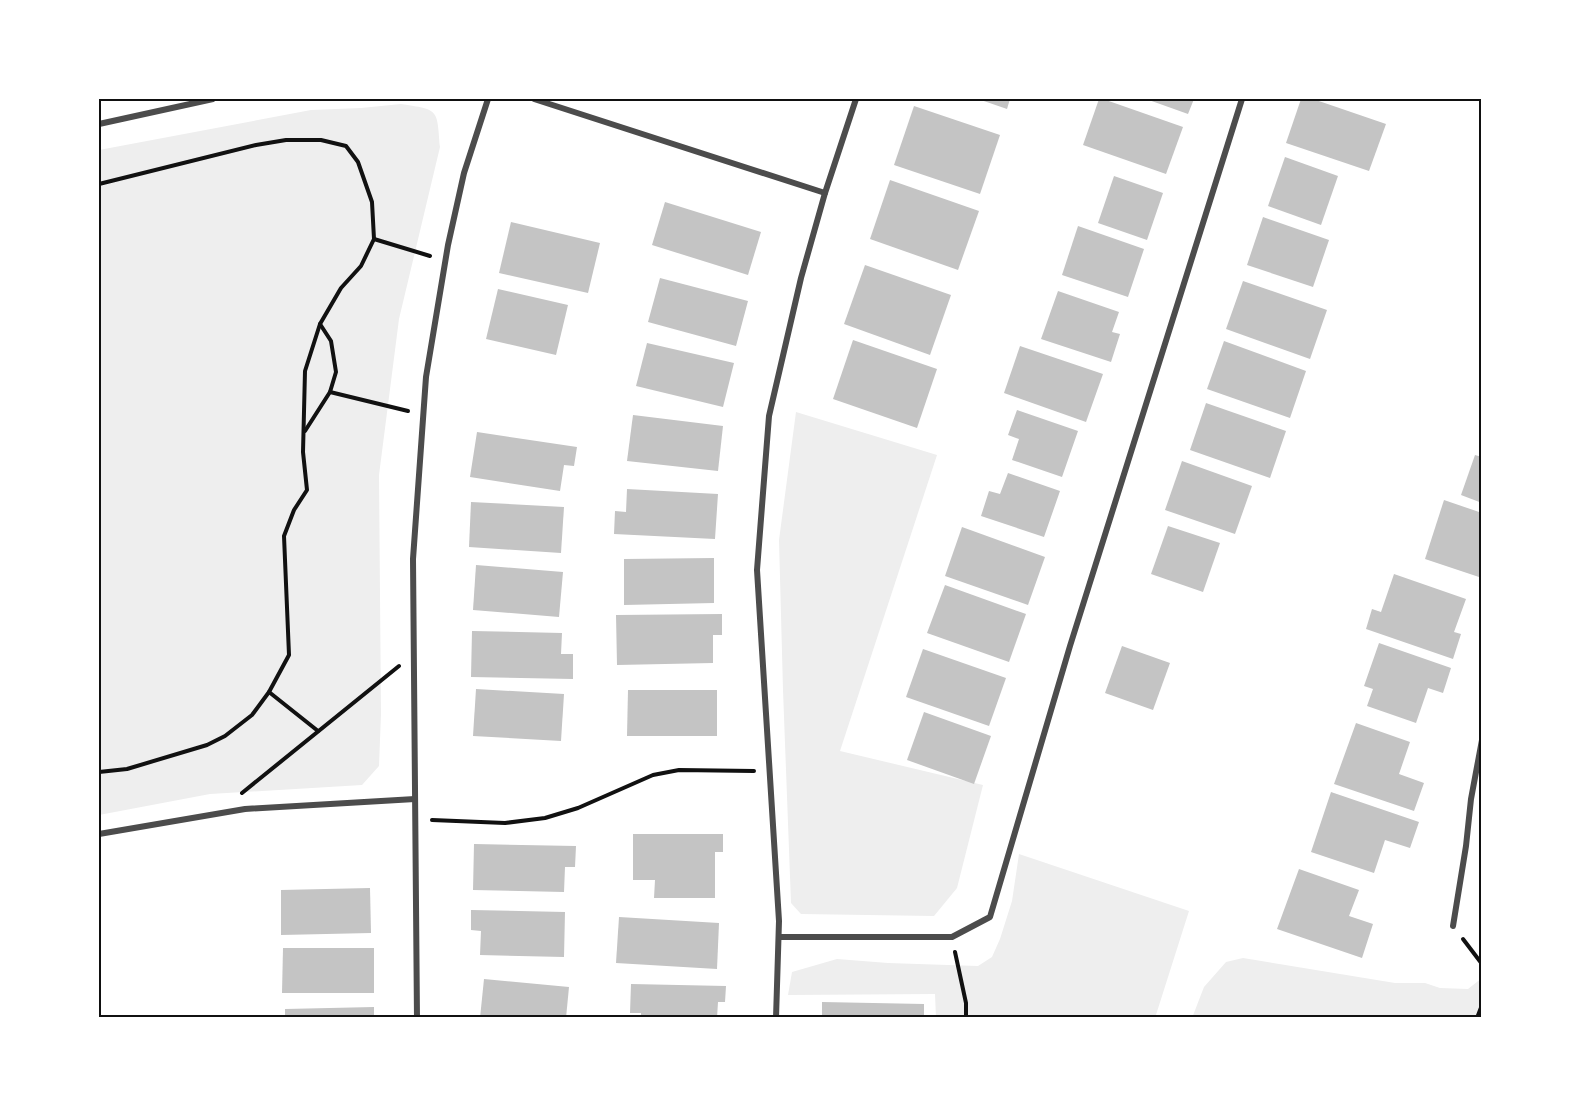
<svg xmlns="http://www.w3.org/2000/svg" width="1581" height="1117" font-family="'Archivo Narrow',sans-serif">
	<rect width="100%" height="100%" fill="#fff"/>
	<g fill="#eee">
		<path d="M401 104C439 110 437 108 440 147L399 319 379 475 381 714 379 766 362 785 210 794 99 815V150L311 110 361 108Z"/>
		<path d="M796 412 937 455 840 751 983 785 957 888 934 916 801 914 791 903 783 690 779 540Z"/>
		<path d="M1019 854 1189 911 1155 1018H936L935 994 788 995 792 972 837 959 888 963 978 966 992 957 1000 939 1012 901Z"/>
		<path d="M1243 958 1395 983H1425L1440 988 1468 989 1482 978V1018H1192L1204 987 1226 962Z"/>
	</g>
	<g fill="#c4c4c4">
		<path d="M978 99H1010L1007 109Z"/>
		<path d="M1099 99H1103L1183 127 1166 174 1083 145Z"/>
		<path d="M1146 99H1194L1188 114Z"/>
		<path d="M1301 99H1313L1386 124 1369 171 1286 143Z"/>
		<path d="M914 106 1000 135 980 194 894 165Z"/>
		<path d="M1285 157 1338 176 1321 225 1268 206Z"/>
		<path d="M1114 176 1163 193 1147 240 1098 223Z"/>
		<path d="M890 180 979 211 958 270 870 239Z"/>
		<path d="M665 202 761 232 748 275 652 245Z"/>
		<path d="M1263 217 1329 240 1313 287 1247 265Z"/>
		<path d="M511 222 600 243 588 293 499 273Z"/>
		<path d="M1078 226 1144 249 1128 297 1062 275Z"/>
		<path d="M865 265 951 295 930 355 844 324Z"/>
		<path d="M660 278 748 301 736 346 648 322Z"/>
		<path d="M1243 281 1327 310 1310 359 1226 329Z"/>
		<path d="M498 289 568 305 556 355 486 339Z"/>
		<path d="M1058 291 1119 312 1112 332 1120 334 1111 362 1041 339Z"/>
		<path d="M853 340 937 369 917 428 833 399Z"/>
		<path d="M1224 341 1306 371 1290 418 1207 389Z"/>
		<path d="M647 343 734 363 723 407 636 386Z"/>
		<path d="M1020 346 1103 374 1086 422 1004 393Z"/>
		<path d="M1206 403 1286 431 1270 478 1190 450Z"/>
		<path d="M1017 410 1078 431 1062 477 1012 460 1019 439 1008 435Z"/>
		<path d="M633 415 723 426 718 471 627 461Z"/>
		<path d="M477 432 577 447 574 466 564 465 560 491 470 477Z"/>
		<path d="M1475 455 1482 457V503L1461 495Z"/>
		<path d="M1182 461 1252 486 1235 534 1165 510Z"/>
		<path d="M1008 473 1060 491 1044 537 981 516 989 491 1000 494Z"/>
		<path d="M627 489 718 494 715 539 614 534 615 511 626 512Z"/>
		<path d="M1444 500 1482 513V578L1425 559Z"/>
		<path d="M471 502 564 507 561 553 469 547Z"/>
		<path d="M1168 526 1220 543 1203 592 1151 574Z"/>
		<path d="M962 527 1045 557 1028 605 945 576Z"/>
		<path d="M714 558V603L624 605V559Z"/>
		<path d="M476 565 563 572 559 617 473 610Z"/>
		<path d="M1394 574 1466 599 1454 632 1461 634 1453 659 1366 629 1372 609 1381 612Z"/>
		<path d="M945 585 1026 614 1009 662 927 633Z"/>
		<path d="M722 614V635H713V663L617 665 616 615Z"/>
		<path d="M472 631 562 633 561 654H573V679L471 677Z"/>
		<path d="M1379 643 1451 668 1443 693 1428 688 1416 723 1367 706 1373 689 1364 686Z"/>
		<path d="M1122 646 1170 663 1153 710 1105 693Z"/>
		<path d="M923 649 1006 678 989 726 906 697Z"/>
		<path d="M476 689 564 694 561 741 473 736Z"/>
		<path d="M628 690H717V736H627Z"/>
		<path d="M924 712 991 736 974 784 907 760Z"/>
		<path d="M1356 723 1410 742 1399 774 1424 783 1414 811 1334 784Z"/>
		<path d="M1331 792 1419 822 1410 848 1385 840 1374 873 1311 852Z"/>
		<path d="M633 834H723V852H715V898H654L655 880H633Z"/>
		<path d="M474 844 576 846 575 867H565L564 892 473 890Z"/>
		<path d="M1299 869 1359 890 1349 916 1373 924 1362 958 1277 929Z"/>
		<path d="M370 888 371 933 281 935V890Z"/>
		<path d="M471 910 565 912 564 957 480 955 481 931 471 930Z"/>
		<path d="M619 917 719 923 717 969 616 963Z"/>
		<path d="M283 948H374V993H282Z"/>
		<path d="M484 979 569 987 566 1018H480Z"/>
		<path d="M631 984 726 986 725 1002H718L717 1018H641V1013H630Z"/>
		<path d="M822 1002 924 1004V1018H822Z"/>
		<path d="M374 1007V1018H285V1009Z"/>
	</g>
	<g fill="none" stroke-linecap="round" stroke-linejoin="round">
		<g stroke="#111" stroke-width="4">
			<path d="M99 184 256 145 286 140H321L346 146 358 162 372 202 374 239 361 266 341 288 320 324 305 371 303 452 307 490 294 510 284 536 289 655 269 692 252 715 225 736 207 745 127 769 99 772"/>
			<path d="M374 239 430 256"/>
			<path d="M330 392 408 411"/>
			<path d="M305 431 330 392 336 372 331 341 320 324"/>
			<path d="M269 692 318 731"/>
			<path d="M242 793 399 666"/>
			<path d="M432 820 505 823 545 818 578 808 653 775 679 770 754 771"/>
			<path d="M1463 939 1482 964"/>
			<path d="M955 952 966 1003V1018"/>
			<path d="M1477 1018 1482 1005"/>
		</g>
		<g stroke="#4c4c4c" stroke-width="6">
			<path d="M534 99 825 193"/>
			<path d="M99 124 213 99"/>
			<path d="M99 834 245 809 415 799"/>
			<path d="M1453 926 1466 846 1471 799 1482 740"/>
			<path d="M779 937H952L990 917 1070 646 1242 99"/>
			<path d="M417 1018 413 559 426 377 448 245 464 173 488 99"/>
			<path d="M776 1018 779 921 757 570 769 416 801 278 825 193 856 99"/>
		</g>
	</g>
	<rect width="1581" height="1117" fill="none" stroke="#ffffff" stroke-width="201"/>
	<rect x="100" y="100" width="1380" height="916" fill="none" stroke="#111" stroke-width="2"/>
</svg>
